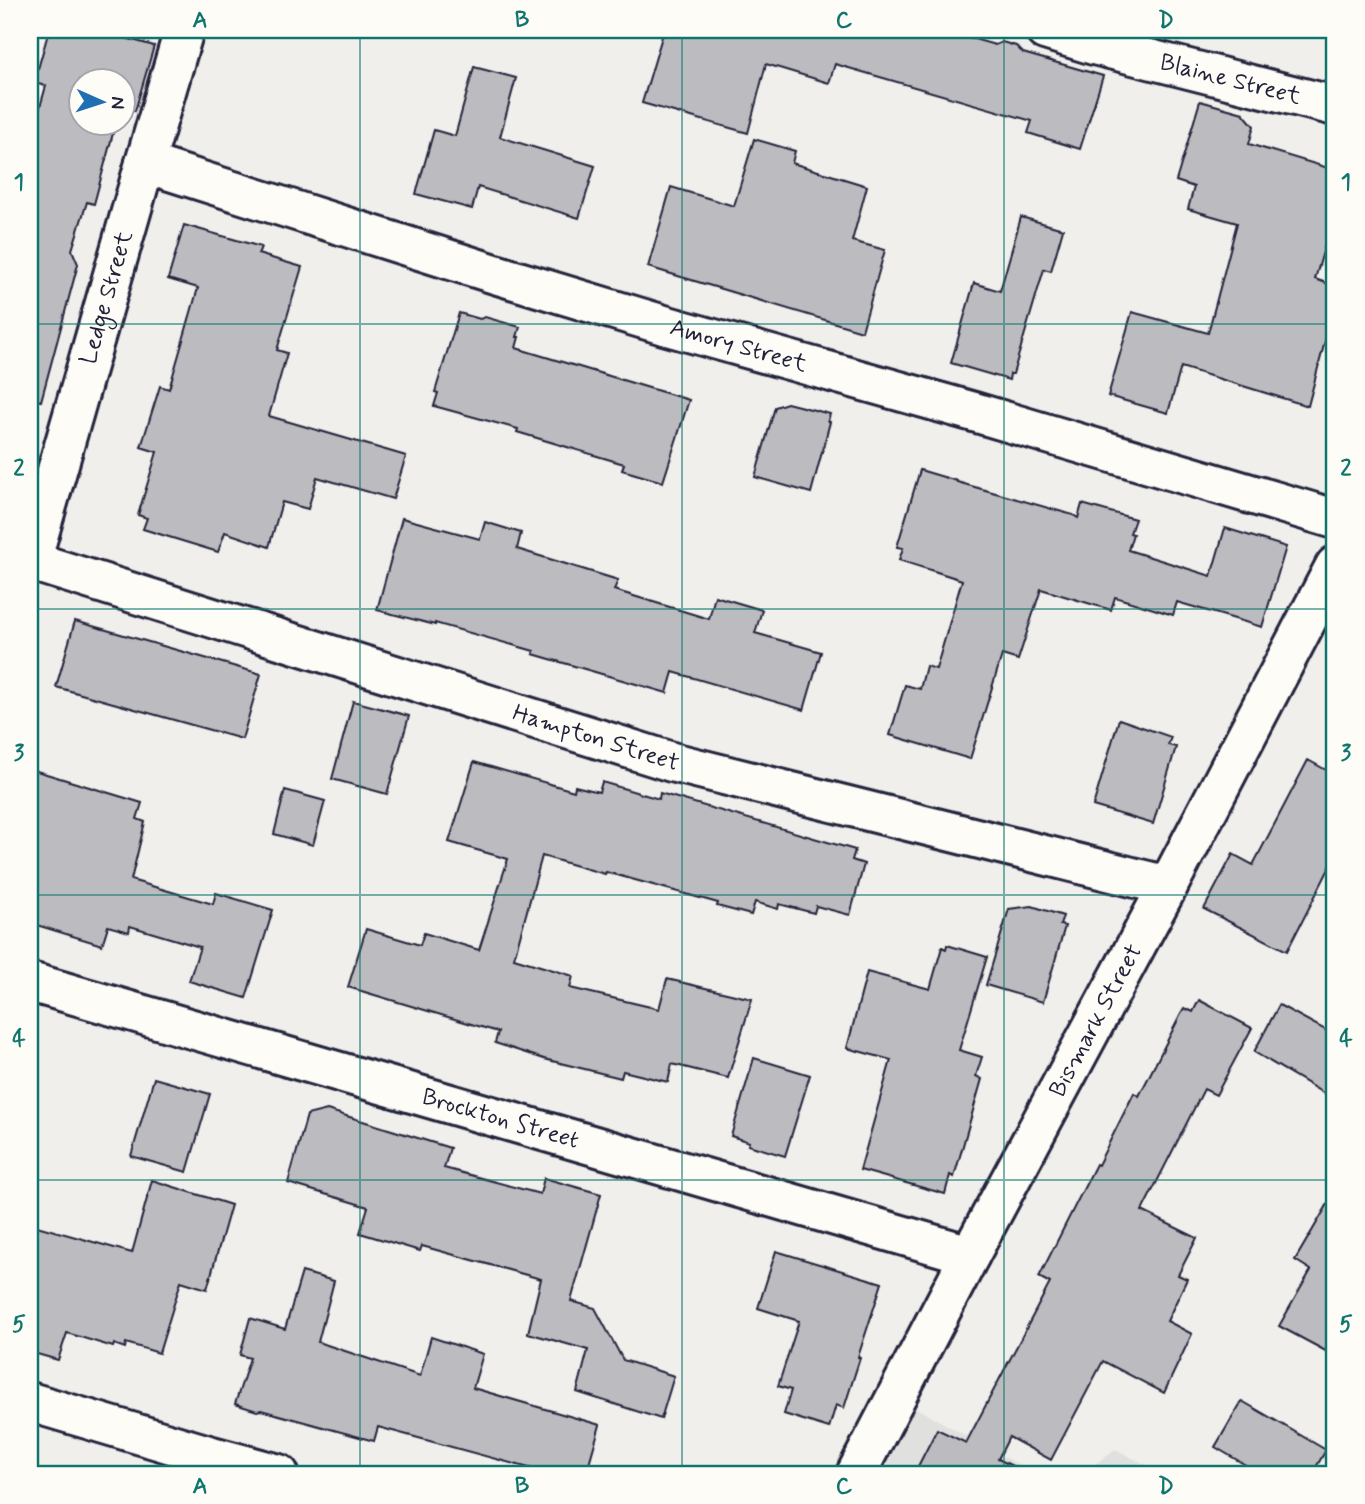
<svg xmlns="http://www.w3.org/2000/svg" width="1365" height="1504" font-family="Mynerve,sans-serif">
	<rect width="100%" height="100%" fill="#f0efec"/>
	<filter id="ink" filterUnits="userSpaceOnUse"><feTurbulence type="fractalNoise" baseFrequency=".0143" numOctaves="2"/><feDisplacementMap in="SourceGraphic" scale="14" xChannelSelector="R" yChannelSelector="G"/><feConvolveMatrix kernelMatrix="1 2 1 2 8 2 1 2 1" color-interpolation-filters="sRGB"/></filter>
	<g filter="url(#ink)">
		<g fill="#e0e0df">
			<path d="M893 1395 1035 1474H846Z"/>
			<path d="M1115 1449 1164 1474H1082Z"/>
		</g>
		<g fill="#bcbcc0" stroke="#22223b" stroke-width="2">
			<path d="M49 30H97L154 46 135 111 122 108V80H80V122H116L94 204 87 202 72 250 78 264 41 401 30 399V142L46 86 34 83Z"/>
			<path d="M664 30H942L995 45 1002 42 1016 46 1023 53 1103 76 1080 149 1028 133 1032 121 835 64 829 83 766 64 748 133 642 103Z"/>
			<path d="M474 67 516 78 500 137 595 166 579 218 478 187 472 209 416 194 434 130 455 136Z"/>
			<path d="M1200 101 1243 113 1254 126 1249 144 1335 170V211L1315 279 1335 286V303L1308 406 1181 367 1168 413 1108 396 1132 312 1208 333 1237 223 1188 209 1194 187 1176 181Z"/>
			<path d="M754 139 795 151 792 163 867 186 852 241 885 250 862 331 648 267 671 187 734 206Z"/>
			<path d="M1021 217 1063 229 1051 271 1044 269 1013 374H1010L1009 380 951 363 974 283 1000 291Z"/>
			<path d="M184 225 261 247 258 254 302 267 277 350 287 353 269 416 406 456 393 499 317 477 308 509 282 502 269 547 225 532 218 552 143 529 147 518 138 515 157 452 141 447 160 386 169 389 198 288 168 279Z"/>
			<path d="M459 313 480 319 485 317 520 327 517 337H519L516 348 689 400 663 482 622 470 624 464 517 432 518 429 434 406 438 393 435 392Z"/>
			<path d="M787 403 830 414 828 421 830 422 811 493 755 477 775 407Z"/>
			<path d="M920 470 957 481V482L1073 515 1078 518 1082 504 1135 519 1130 533 1133 534 1128 550 1211 576 1225 528 1286 547 1262 627 1177 602 1173 615 1115 597 1111 610 1041 589 1018 660 1002 655 970 759 890 735 905 685 920 689 926 666 936 669 962 580 899 560 903 548 897 547Z"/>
			<path d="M402 518 480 539 485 522 521 533 517 549 618 580 614 590 709 619 715 596 762 610 755 633 821 652 804 710 673 672 667 693 533 654 534 651 435 623V625L377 610Z"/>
			<path d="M75 621 261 674 242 739 56 687Z"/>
			<path d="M353 701 409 716 387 794 332 779Z"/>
			<path d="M1119 719 1171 737 1168 745 1176 747 1153 824 1093 806Z"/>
			<path d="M1308 760 1335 775V857L1287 951 1204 909 1233 854 1253 865Z"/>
			<path d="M474 762 574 791 575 786 599 792 602 782 659 799 660 793 855 850 852 860 864 864 850 915 816 906 814 913 779 904 778 909 755 902 751 915 717 906 718 903 606 872 605 874 542 856 514 958 573 976 570 988 659 1009 667 979 752 999 728 1078 672 1064 668 1082 623 1071 621 1078 544 1059 495 1043 498 1032 348 987 366 929 420 945 424 933 479 950 508 859 449 842Z"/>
			<path d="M30 769 142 803 137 819 145 822 131 880 213 904 216 893 273 910 246 998 189 981 200 947 130 926 129 932 108 926 102 945 30 923Z"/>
			<path d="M285 790 325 801 313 845 274 834Z"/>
			<path d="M1032 906 1063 916 1060 925 1065 926 1043 1002 986 985 1009 909Z"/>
			<path d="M947 945 987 957 959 1050 982 1057 976 1076 982 1079 954 1177 950 1175 945 1194 860 1170 891 1060 847 1048 867 972 930 989 942 947 946 949Z"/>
			<path d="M1199 1000 1252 1028 1216 1095 1204 1089 1142 1211 1197 1238 1178 1275 1187 1279 1167 1321 1192 1334 1164 1393 1103 1361 1051 1460 1009 1437 998 1459 1029 1474H914L937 1429 966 1443 1050 1283 1039 1277 1096 1164 1098 1165 1134 1093 1139 1096 1184 1008 1193 1012Z"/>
			<path d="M1279 1005 1335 1035V1100L1254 1052Z"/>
			<path d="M754 1058 810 1075 785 1156 748 1145 749 1142 731 1136Z"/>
			<path d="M154 1078 210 1094 187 1172 131 1156Z"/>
			<path d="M327 1110 450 1148 444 1168 540 1194 544 1178 601 1194 571 1301 595 1308 623 1360 674 1376 661 1419 577 1392 588 1350 528 1333 541 1279 422 1246 420 1251 360 1233 368 1207 288 1183 307 1115Z"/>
			<path d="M152 1180 231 1205 207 1289 181 1281 159 1353 126 1343 125 1348 114 1344 113 1347 67 1333 58 1360 30 1352V1224L132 1253Z"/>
			<path d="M1335 1192V1356L1279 1326 1311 1270 1295 1260Z"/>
			<path d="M776 1251 882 1283 858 1357 860 1358 844 1408 836 1405 829 1428 784 1414 791 1390 778 1386 799 1321 758 1308Z"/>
			<path d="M302 1272 334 1281 318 1342 420 1376 431 1337 483 1354 473 1388 600 1425 586 1474H551L378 1427 374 1441 261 1410 257 1411 235 1404 250 1358 240 1355 250 1318 285 1329Z"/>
			<path d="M1242 1401 1326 1450 1312 1474H1261L1215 1447Z"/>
		</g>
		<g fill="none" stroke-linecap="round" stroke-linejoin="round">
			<defs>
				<g id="minor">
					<path id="s1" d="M1045 30 1094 45 1335 106"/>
					<path id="s2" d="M145 163 495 274 664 325 974 412 1335 519"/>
					<path id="s3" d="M31 561 672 762 1168 886"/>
					<path id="s4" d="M30 982 970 1255"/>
					<path d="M30 1402 212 1456 279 1474"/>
					<path id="s5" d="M856 1474 970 1255 1168 886 1335 566"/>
				</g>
				<g id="tertiary">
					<path id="s6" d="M30 565 145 163 184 30"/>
				</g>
			</defs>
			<use href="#minor" stroke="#22223b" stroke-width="44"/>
			<use href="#tertiary" stroke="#22223b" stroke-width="44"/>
			<use href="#minor" stroke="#fdfcf7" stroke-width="38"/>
			<use href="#tertiary" stroke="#fdfcf7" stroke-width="38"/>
		</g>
	</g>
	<path fill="none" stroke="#0f766e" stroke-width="2" stroke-opacity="0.55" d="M360 30V1474M682 30V1474M1004 30V1474M30 324H1335M30 609H1335M30 895H1335M30 1180H1335"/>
	<g text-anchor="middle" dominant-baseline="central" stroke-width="5" stroke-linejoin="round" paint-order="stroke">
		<g font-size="24" fill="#22223b" stroke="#fdfcf7">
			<text stroke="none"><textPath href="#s1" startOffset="192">Blaine Street</textPath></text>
			<text stroke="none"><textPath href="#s6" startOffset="278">Ledge Street</textPath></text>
			<text stroke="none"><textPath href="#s2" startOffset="621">Amory Street</textPath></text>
			<text stroke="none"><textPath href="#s3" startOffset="592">Hampton Street</textPath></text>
			<text stroke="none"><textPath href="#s5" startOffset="513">Bismark Street</textPath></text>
			<text stroke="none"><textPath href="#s4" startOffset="490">Brockton Street</textPath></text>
		</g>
	</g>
	<rect width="1365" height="1504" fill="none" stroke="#fdfcf7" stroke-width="77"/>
	<g transform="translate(102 102) rotate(93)"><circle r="33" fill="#fdfcf7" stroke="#a5a5ac" stroke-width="2"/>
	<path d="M0-5L12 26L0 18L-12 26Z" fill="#1f6fb2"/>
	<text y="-10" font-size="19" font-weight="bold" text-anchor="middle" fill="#22223b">N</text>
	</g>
	<rect x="38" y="38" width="1288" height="1428" fill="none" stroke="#0f766e" stroke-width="2.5"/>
	<g font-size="23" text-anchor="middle" font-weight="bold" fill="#0f766e">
		<text x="200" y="27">A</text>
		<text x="522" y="27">B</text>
		<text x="844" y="27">C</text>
		<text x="1166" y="27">D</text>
		<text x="19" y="189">1</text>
		<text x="1346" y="189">1</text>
		<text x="19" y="475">2</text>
		<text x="1346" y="475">2</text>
		<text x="19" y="760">3</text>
		<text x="1346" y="760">3</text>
		<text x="19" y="1045">4</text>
		<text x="1346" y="1045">4</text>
		<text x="19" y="1331">5</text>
		<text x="1346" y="1331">5</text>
		<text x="200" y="1493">A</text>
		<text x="522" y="1493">B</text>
		<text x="844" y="1493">C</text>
		<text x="1166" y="1493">D</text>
	</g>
</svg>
